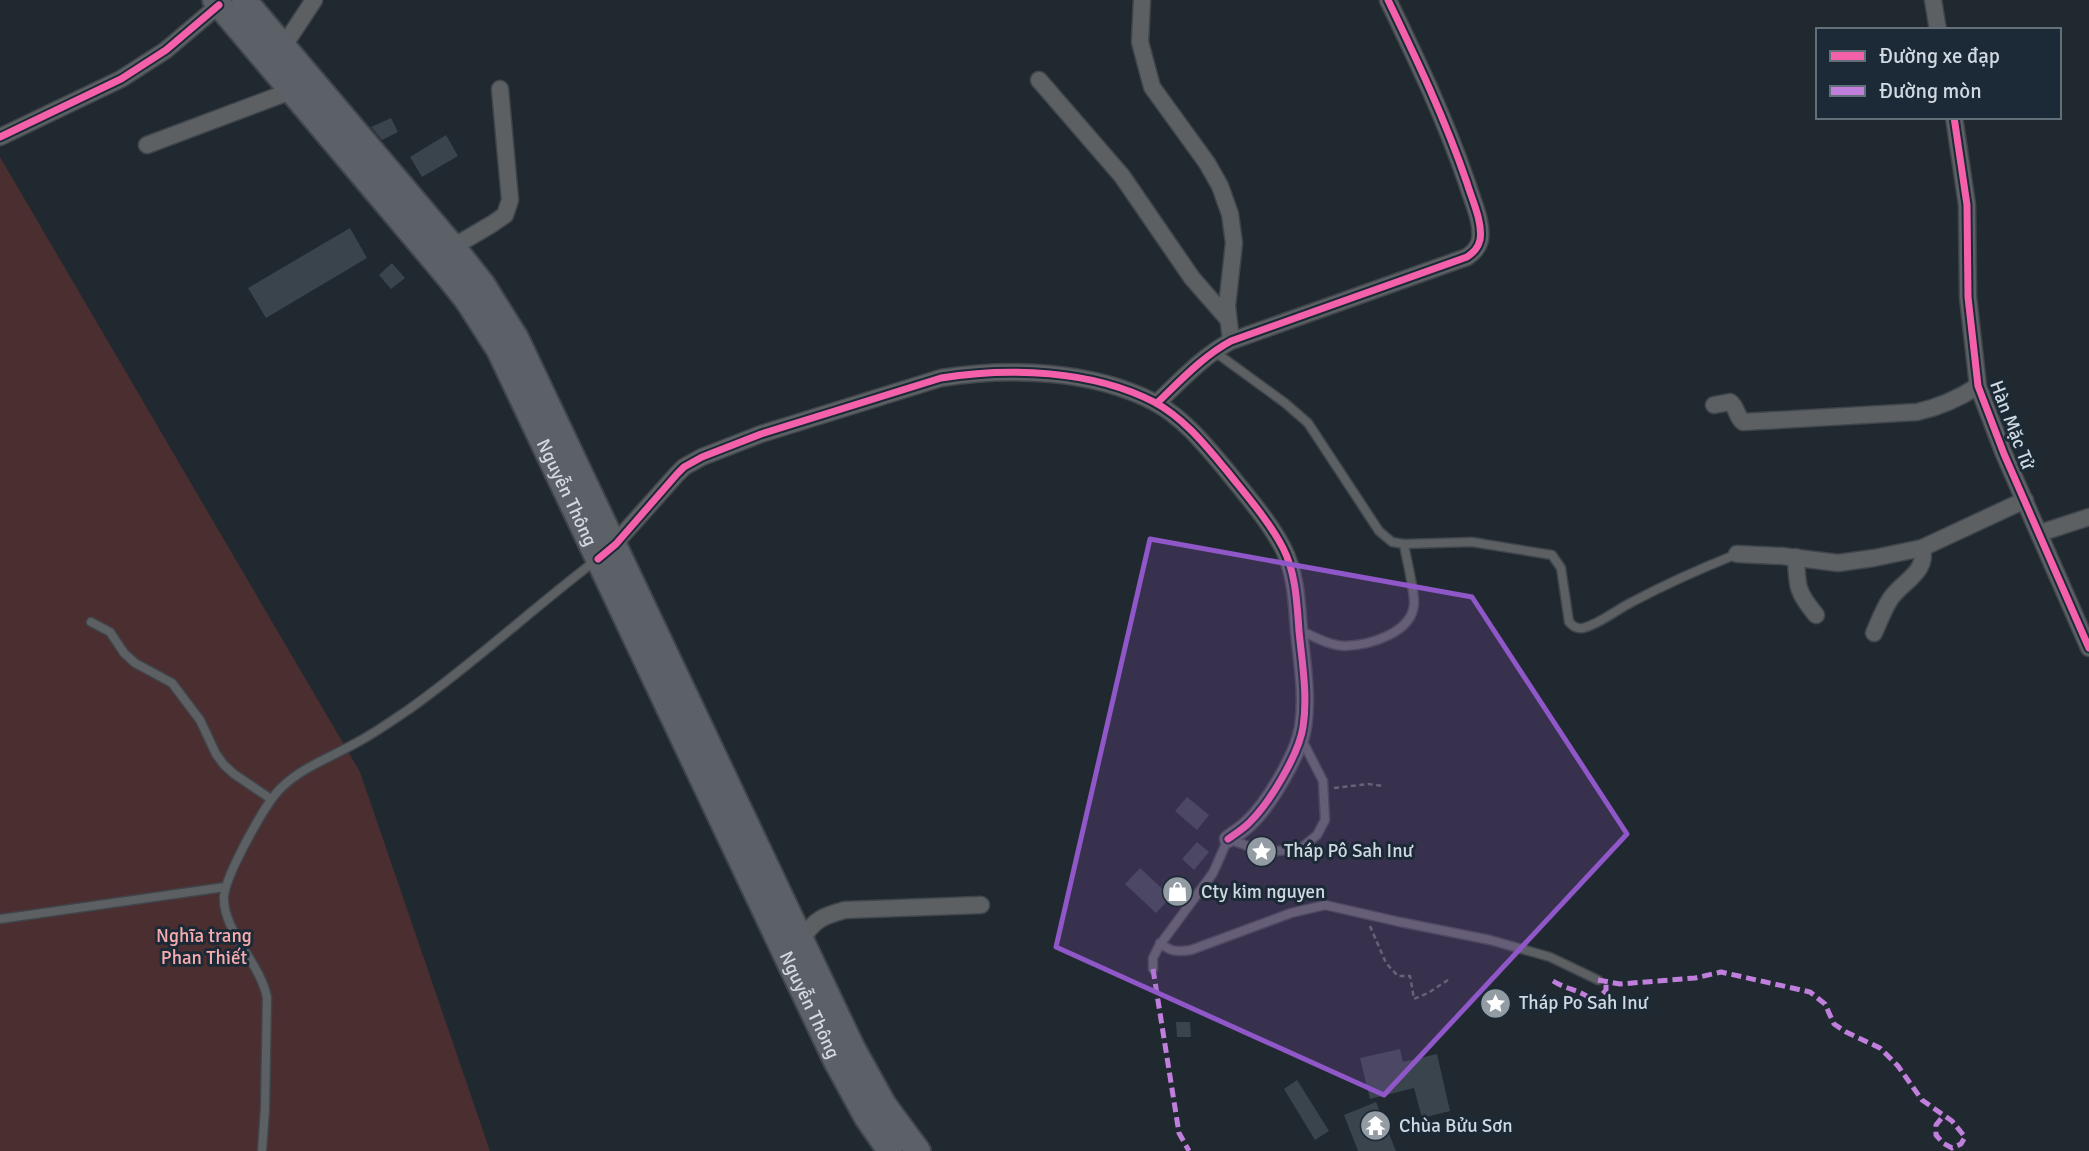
<svg xmlns="http://www.w3.org/2000/svg" width="2089" height="1151" font-family="Signika,sans-serif">
	<rect width="100%" height="100%" fill="#212930"/>
	<path fill="#4b2e30" d="M0 157 360 772 490 1151H0Z"/>
	<g fill="#3a444c">
		<path d="M391 118 398 132 382 140 371 127Z"/>
		<path d="M446 135 458 156 422 177 410 157Z"/>
		<path d="M350 228 367 258 266 318 248 288Z"/>
		<path d="M392 263 405 278 391 289 379 275Z"/>
		<path d="M1187 797 1209 815 1197 830 1175 811Z"/>
		<path d="M1197 842 1209 852 1194 870 1182 859Z"/>
		<path d="M1140 868 1171 897 1156 913 1125 884Z"/>
		<path d="M1176 1022H1190L1191 1037H1177Z"/>
		<path d="M1400 1049 1403 1062 1437 1054 1450 1111 1422 1118 1414 1088 1370 1099 1360 1058Z"/>
		<path d="M1297 1080 1329 1131 1315 1140 1284 1089Z"/>
		<path d="M1376 1102 1396 1151H1358L1344 1115Z"/>
	</g>
	<g fill="none" stroke-linecap="round" stroke-linejoin="round">
		<defs>
			<g id="service">
				<path d="M1215 352 1285 403 1308 423 1379 531 1392 542 1404 544 1472 542 1552 555 1561 568 1569 622C1573 626 1576 629 1583 628 1600 624 1616 610 1632 602 1666 584 1702 568 1737 554"/>
				<path d="M91 622 110 632 124 653 135 663 172 683 200 720 216 754 224 765 234 774 271 799"/>
				<path d="M1299 630C1313 636 1330 646 1345 646 1370 645 1412 633 1414 604 1415 592 1406 558 1404 544"/>
				<path d="M0 919 225 887"/>
				<path d="M1160 943C1171 952 1178 952 1191 950L1291 913 1325 905 1400 922 1490 940 1550 957 1598 980"/>
				<path d="M1153 969V958L1159 946 1213 873 1228 839 1265 852 1300 849 1317 835 1325 820 1323 781 1301 738"/>
				<path d="M262 1151 265 1109 267 998C261 963 222 931 224 896 226 875 265 803 281 788 301 768 329 758 354 744 372 735 390 722 408 710 473 664 532 609 595 561"/>
			</g>
			<g id="minor">
				<path d="M1142 0 1140 42 1152 87 1207 163 1220 186 1230 214 1234 243 1227 306 1231 341"/>
				<path d="M1933 0 1938 30"/>
				<path d="M283 47 314 0"/>
				<path d="M1039 80 1122 176 1192 278 1227 318"/>
				<path d="M1954 117 1967 205 1968 297 1978 386 2004 454 2089 648"/>
				<path d="M0 137 121 79 166 50 219 5"/>
				<path d="M147 145 291 91"/>
				<path d="M453 247 492 224 505 215 510 200 500 89"/>
				<path d="M1157 403C1180 381 1203 356 1231 341L1467 257C1474 252 1478 248 1480 240 1483 222 1472 200 1467 183 1445 119 1417 60 1388 0"/>
				<path d="M1714 405 1730 402C1737 407 1736 416 1743 422L1917 412C1940 407 1958 399 1978 386"/>
				<path d="M2040 533 2089 517"/>
				<path d="M609 550 677 474 684 467 702 457 761 434 941 378C1009 367 1092 370 1154 402 1184 418 1206 446 1227 471 1246 495 1269 521 1283 548 1296 573 1297 604 1299 631 1302 662 1308 696 1303 727 1299 754 1269 804 1249 823 1243 829 1235 834 1228 839"/>
				<path d="M1737 554 1782 556 1838 563 1874 558 1922 548 2025 500"/>
				<path d="M1796 557C1797 587 1797 592 1816 615"/>
				<path d="M1874 633C1879 622 1884 608 1891 598 1903 581 1928 572 1922 548"/>
				<path d="M802 939C815 919 823 916 845 910L981 905"/>
			</g>
			<g id="primary">
				<path id="s1" d="M215 0 447 275 467 300 499 350 836 1061 867 1118 890 1151"/>
				<path d="M244 0 453 247 483 285 516 338 852 1047 884 1105 918 1151"/>
			</g>
		</defs>
		<use href="#service" stroke="#3f454b" stroke-width="11"/>
		<use href="#minor" stroke="#3f454b" stroke-width="19"/>
		<use href="#primary" stroke="#3f454b" stroke-width="28"/>
		<g stroke="#5f6366" stroke-width="2.5" stroke-dasharray="5 3.5" stroke-linecap="butt">
			<path d="M1334 788 1368 784 1383 786"/>
			<path d="M1370 926 1386 963 1398 976H1410L1414 999 1428 993 1451 978"/>
		</g>
		<use href="#service" stroke="#5c6063" stroke-width="8"/>
		<use href="#minor" stroke="#5c6063" stroke-width="16"/>
		<use href="#primary" stroke="#5b6166" stroke-width="24"/>
		<g stroke="#c07fdc" stroke-width="5" stroke-dasharray="10 5" stroke-linecap="butt">
			<path d="M1153 969 1179 1133 1189 1151"/>
			<path d="M1598 980 1620 984 1695 978 1721 972 1810 992 1825 1004 1834 1024 1846 1032 1880 1048 1898 1066 1922 1100 1952 1121 1965 1137 1961 1144 1952 1148 1943 1143 1936 1135V1125L1944 1115"/>
			<path d="M1553 981C1569 991 1582 989 1595 1003L1606 990V982"/>
		</g>
		<defs>
			<g id="cycleway">
				<path d="M1954 117 1967 205 1968 297 1978 386 2004 454 2089 648"/>
				<path d="M0 137 121 79 166 50 219 5"/>
				<path d="M1157 403C1180 381 1203 356 1231 341L1467 257C1474 252 1478 248 1480 240 1483 222 1472 200 1467 183 1445 119 1417 60 1388 0"/>
				<path d="M598 559 616 544 677 474 684 467 702 457 761 434 941 378C1009 367 1092 370 1154 402 1184 418 1206 446 1227 471 1246 495 1269 521 1283 548 1296 573 1297 604 1299 631 1302 662 1308 696 1303 727 1299 754 1269 804 1249 823 1243 829 1235 834 1228 839"/>
			</g>
		</defs>
		<use href="#cycleway" stroke="#1b2a36" stroke-width="11"/>
		<use href="#cycleway" stroke="#f560ab" stroke-width="7"/>
	</g>
	<path fill="#9057c8" fill-opacity="0.2" stroke="#9057c8" stroke-width="5" stroke-linejoin="round" d="M1150 539 1472 597 1627 834 1384 1095 1056 947Z"/>
	<defs>
		<symbol id="sight-disc" viewBox="-11 -11 22 22"><circle r="9.5" fill="#939ba3" stroke="#1b2a36"/><path d="M0-6L1.8-2.2L6-1.7L2.9 1.2L3.7 5.4L0 3.3L-3.7 5.4L-2.9 1.2L-6-1.7L-1.8-2.2Z" fill="#fff"/></symbol>
		<symbol id="shop-disc" viewBox="-11 -11 22 22"><circle r="9.5" fill="#939ba3" stroke="#1b2a36"/><path d="M-5-2.5h2.3a2.7 3.5 0 0 1 5.4 0H5L5.5 6h-11ZM-1.5-2.5h3a1.5 2.3 0 0 0-3 0Z" fill="#fff"/></symbol>
		<symbol id="temple-disc" viewBox="-11 -11 22 22"><circle r="9.5" fill="#939ba3" stroke="#1b2a36"/><path d="M0-6L5-2H3V0L6.5 2.5H4V6H1.5V3h-3V6H-4V2.5H-6.5L-3 0V-2H-5Z" fill="#fff"/></symbol>
	</defs>
	<g fill-rule="evenodd">
		<use href="#sight-disc" x="1244" y="834" width="35" height="35"/>
		<use href="#shop-disc" x="1160" y="874" width="35" height="35"/>
		<use href="#sight-disc" x="1478" y="986" width="35" height="35"/>
		<use href="#temple-disc" x="1358" y="1108" width="35" height="35"/>
	</g>
	<g text-anchor="middle" dominant-baseline="central" stroke-width="6" stroke-linejoin="round" paint-order="stroke">
		<g font-size="19" fill="#d0d9e1" stroke="#1b2a36">
			<text transform="translate(2012 425) rotate(69)">Hàn Mặc Tử</text>
			<text stroke="none"><textPath href="#s1" startOffset="609">Nguyễn Thông</textPath></text>
			<text stroke="none"><textPath href="#s1" startOffset="1176">Nguyễn Thông</textPath></text>
		</g>
		<g font-size="19" fill="#d0d9e1" stroke="#1b2a36" text-anchor="start">
			<text x="1284" y="851">Tháp Pô Sah Inư</text>
			<text x="1201" y="892">Cty kim nguyen</text>
			<text x="1519" y="1003">Tháp Po Sah Inư</text>
			<text x="1399" y="1126">Chùa Bửu Sơn</text>
		</g>
		<g font-size="19" fill="#f9acad" stroke="#1b2a36">
			<text x="204" y="936">Nghĩa trang<tspan x="204" dy="22">Phan Thiết</tspan></text>
		</g>
	</g>
	<rect x="1816" y="28" width="245" height="91" fill="#1b2a36" stroke="#63707a" stroke-width="2"/>
	<rect x="1830" y="51" width="35" height="10" fill="#f560ab" stroke="#63707a" stroke-width="2"/>
	<text x="1879" y="63" font-size="21" fill="#d0d9e1">Đường xe đạp</text>
	<rect x="1830" y="86" width="35" height="10" fill="#c07fdc" stroke="#63707a" stroke-width="2"/>
	<text x="1879" y="98" font-size="21" fill="#d0d9e1">Đường mòn</text>
</svg>
